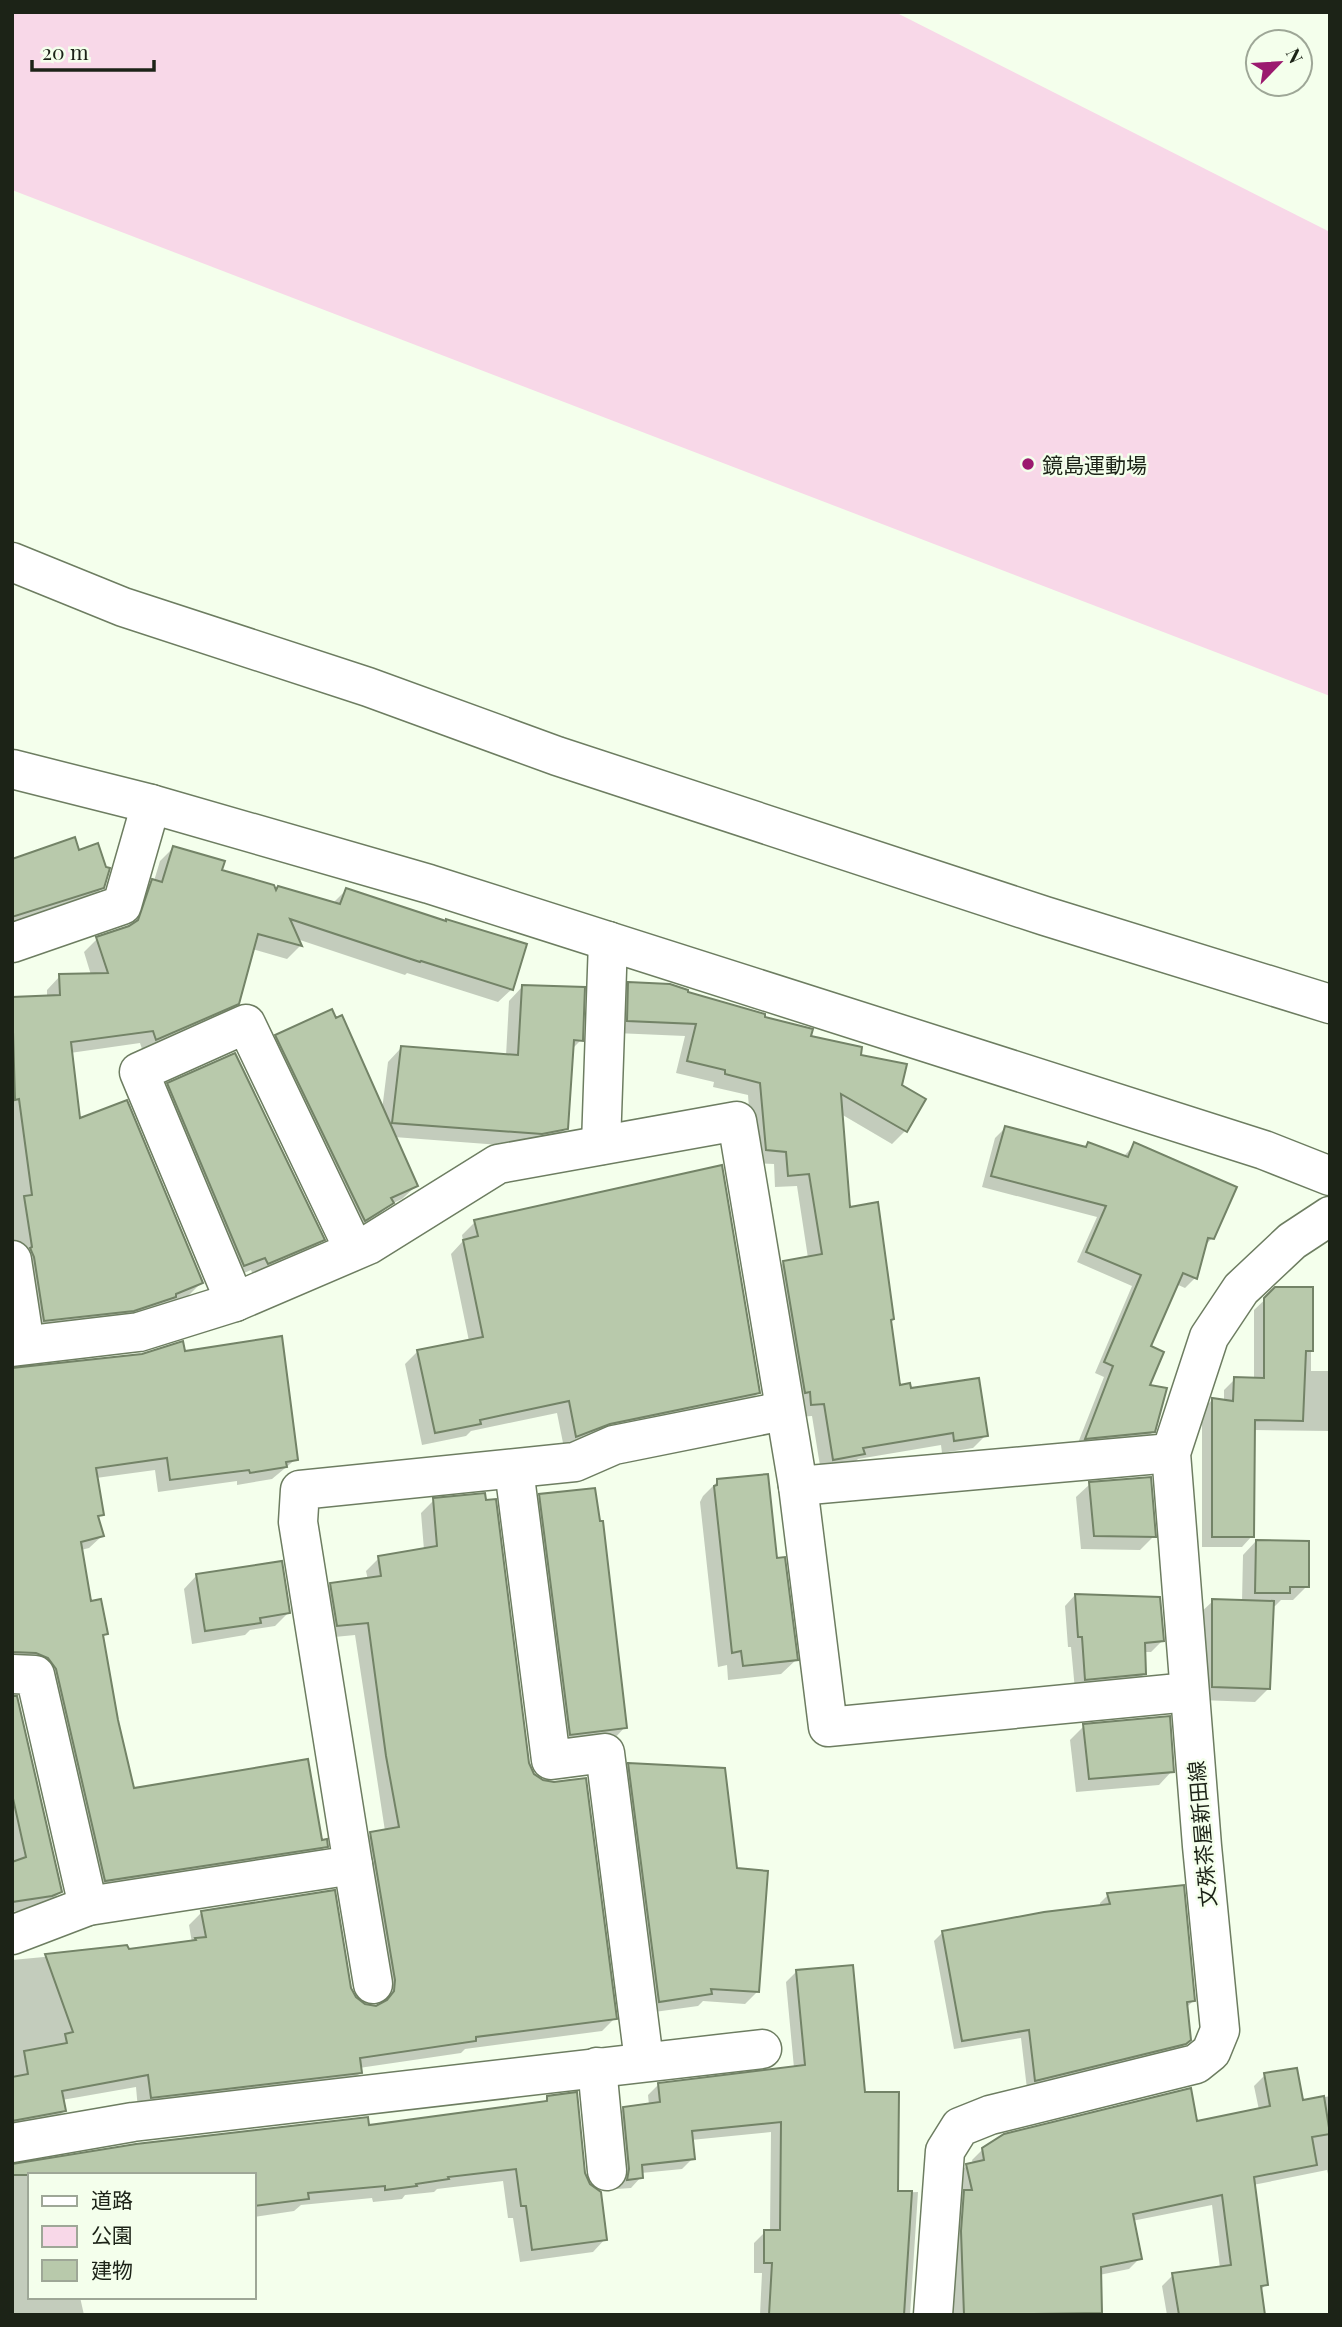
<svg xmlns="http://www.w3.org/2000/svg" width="1342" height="2327" font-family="'Playfair Display','Noto Sans JP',serif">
	<rect width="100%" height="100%" fill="#f4ffec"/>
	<path fill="#f8d8e8" d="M12 12H895L1330 232V696L12 190Z"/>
	<g fill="#0003">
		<path d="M173 848 220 871 275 891 278 888 332 904 346 890 512 989 498 1002 407 973 405 975 297 939 300 946 287 959 252 949 237 1003 224 1017 143 1052 140 1043 70 1053 79 1120 201 1283 188 1296 166 1305 161 1310 31 1334 12 1257V999L47 997V990L60 976 91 975 84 952 97 939 128 928 139 894 154 881 160 861Z"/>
		<path d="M78 852 103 887 89 901 12 925V861Z"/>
		<path d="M629 984 687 994 763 1018 859 1056 900 1086 905 1131 892 1144 841 1114 848 1209 889 1322 899 1387 909 1390 986 1435 973 1448 942 1453 941 1445 858 1459 850 1467 821 1472 812 1416 799 1417 771 1276 783 1263 808 1258 797 1186 775 1187 774 1164 753 1163 748 1095 713 1087 714 1082 676 1073 685 1036 615 1033 616 997Z"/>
		<path d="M522 987 581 1040 572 1049 566 1128 552 1142 528 1147 394 1137 416 1186 402 1199 389 1205 378 1216 351 1233 263 1049 276 1036 382 1110 388 1062 401 1048 506 1056 509 1001Z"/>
		<path d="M168 1085 323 1239 309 1253 254 1277 251 1270 230 1279 155 1098Z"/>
		<path d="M1005 1128 1084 1148 1088 1145 1123 1157 1135 1144 1212 1238 1204 1247 1195 1278 1185 1288 1176 1284 1148 1347 1147 1386 1153 1432 1142 1442 1076 1448 1104 1377 1095 1373 1132 1286 1077 1262 1097 1217 982 1187 995 1138Z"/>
		<path d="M475 1222 758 1393 746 1406 564 1448 557 1413 471 1431 466 1436 422 1445 405 1364 418 1351 469 1341 451 1254 463 1241 462 1235Z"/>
		<path d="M1311 1288V1371H1330V1431L1254 1430 1252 1536 1242 1547H1202V1410L1213 1399 1224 1401V1390L1235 1379H1254V1310L1276 1289Z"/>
		<path d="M183 1353 296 1459 272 1479 237 1485V1481L158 1492 155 1470 96 1478 102 1514 97 1519 102 1536 89 1548 81 1550 90 1603 106 1634 101 1639 116 1720 133 1790 321 1842 326 1846 313 1859 92 1893 12 1665V1370Z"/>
		<path d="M718 1481 776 1560 796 1660 781 1674 728 1680 727 1665 718 1667 700 1502 703 1496Z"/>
		<path d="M1090 1484 1154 1536 1140 1550 1081 1549 1076 1497Z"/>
		<path d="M540 1496 625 1727 612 1741 557 1748 527 1509Z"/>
		<path d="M434 1500 528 1764 615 2018 602 2031 465 2049 461 2053 359 2068 360 2073 347 2086 138 2110 136 2087 62 2100 64 2111 51 2124 12 2130V1960L192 1943 189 1925 202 1912 350 1988 354 1998 364 2006 376 2007 382 2005V1994L358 1847 371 1834 385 1831 355 1635 324 1638 318 1597 331 1584 368 1580 366 1571 379 1558 424 1550 421 1513Z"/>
		<path d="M1330 1513V1556L1328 1515Z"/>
		<path d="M1256 1541 1307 1586 1293 1600H1281L1275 1606H1272L1269 1688 1255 1702 1199 1700V1614L1213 1601 1242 1602 1243 1555Z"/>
		<path d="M197 1575 289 1612 275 1626 250 1630 245 1635 192 1644 184 1589Z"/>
		<path d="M1075 1595 1162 1641 1151 1652H1144L1145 1673 1134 1684 1075 1690 1071 1647H1068L1065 1606Z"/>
		<path d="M12 1697 60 1892 48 1905 12 1912Z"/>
		<path d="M1084 1726 1172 1771 1159 1785 1076 1792 1070 1740Z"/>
		<path d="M629 1765 736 1870 757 1992 745 2004 703 2001 698 2006 647 2013 617 1777Z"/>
		<path d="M1108 1895 1193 2001 1186 2008 1190 2039 1181 2048 1176 2052 1027 2089 1021 2038 954 2049 934 1941 942 1933 1100 1907V1903Z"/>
		<path d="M796 1972 864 2094 897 2193 918 2192 910 2315H760L762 2273H754V2243L765 2232H770L771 2132 691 2140 693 2158 682 2169 641 2173V2177L631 2188 617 2189 619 2181 613 2119 624 2108 649 2105 648 2095 658 2085 794 2068 786 1982Z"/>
		<path d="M1265 2075 1301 2102 1330 2096V2182L1327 2170 1253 2185 1266 2284 1261 2290 1264 2315H1167L1162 2286 1173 2275 1220 2268 1212 2205 1132 2221 1140 2258 1129 2269 1099 2275 1101 2315H946L957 2176 967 2165 973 2164 972 2160 983 2149 1196 2123 1259 2110 1254 2086Z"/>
		<path d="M548 2098 584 2174 605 2239 593 2252 520 2262 513 2218H508L503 2181 437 2189 434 2192 405 2195 402 2199 373 2202 372 2198 301 2205 294 2211 254 2217V2175H30V2297H80L84 2315H12V2166L367 2127 542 2103Z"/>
	</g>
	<g fill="#b8c9ab" stroke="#738367" stroke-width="2">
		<path d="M75 837 79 850 98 843 106 867 110 868 104 888 12 917V859Z"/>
		<path d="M173 846 225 861 222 870 274 885 276 890 278 886 340 904 346 888 446 921V919L527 944 513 990 421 961 420 962 290 919 302 946 258 934 239 1004 156 1040 153 1031 71 1042 80 1118 127 1100 203 1283 176 1294V1297L134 1311 44 1321 34 1257 30 1248 32 1247 24 1196 32 1195 19 1099 15 1100 12 997 60 995 59 974 108 973 96 937 129 926 138 920 152 879 162 882Z"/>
		<path d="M628 982 670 984 688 990V992L765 1014V1017L813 1029 811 1036 862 1047 861 1055 907 1064 902 1085 926 1099 907 1132 841 1094 850 1207 878 1202 894 1319 891 1320 900 1385 910 1383 911 1388 979 1378 988 1436 954 1441 953 1433 863 1448 865 1454 833 1460 824 1404 811 1405 810 1392 805 1393 783 1261 822 1254 809 1174 788 1176 786 1152 766 1150 760 1083 725 1074V1070L687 1061 696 1024 627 1021Z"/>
		<path d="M522 985 585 987 583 1041 574 1040 568 1129 542 1134 392 1123 401 1046 518 1055Z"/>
		<path d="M332 1009 336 1018 342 1015 418 1186 391 1198 394 1203 365 1221 275 1035Z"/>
		<path d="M235 1053 325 1240 268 1264 265 1258 244 1266 167 1083Z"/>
		<path d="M1005 1126 1086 1147 1088 1142 1128 1157 1134 1142 1237 1187 1214 1239 1208 1238 1197 1279 1183 1273 1151 1346 1164 1352 1150 1385 1167 1388 1155 1432 1085 1439 1113 1366 1104 1362 1141 1275 1086 1252 1106 1206 991 1176Z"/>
		<path d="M722 1165 760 1393 610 1424 576 1437 569 1401 480 1420 481 1424 435 1433 417 1350 483 1337 463 1240 478 1236 474 1220Z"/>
		<path d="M1275 1287H1313V1351H1306L1303 1421 1255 1420 1254 1537H1212V1398L1233 1401 1234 1377 1264 1378V1298Z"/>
		<path d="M282 1336 298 1460 286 1462 287 1467 250 1473 249 1470 170 1480 167 1458 96 1468 104 1515 98 1516 104 1536 81 1542 91 1601 101 1599 108 1634 103 1635 118 1720 134 1788 308 1759 322 1840 327 1839 328 1847 105 1881 56 1669 48 1658 36 1653 12 1652V1368L142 1354 183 1341 185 1351Z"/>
		<path d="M768 1474 777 1558 785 1557 798 1660 743 1666 741 1651 732 1653 714 1486 717 1485V1479Z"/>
		<path d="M1151 1477 1156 1537 1094 1536 1089 1482Z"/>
		<path d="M595 1488 600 1521H603L627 1728 570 1735 539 1494Z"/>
		<path d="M485 1493 486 1500 496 1499 529 1763 534 1774 543 1780 554 1782 586 1778 617 2019 476 2037V2041L360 2058 362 2073 151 2098 148 2075 62 2091 66 2111 12 2121V2077L28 2074 24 2051 67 2043 65 2034 73 2032 45 1954 127 1945 129 1949 196 1940 195 1938 206 1937 201 1911 335 1890 351 1988 356 1997 365 2004 376 2006 387 2000 394 1991 395 1980 370 1832 399 1827 386 1756 368 1623 337 1626 330 1583 381 1576 378 1556 437 1546 433 1498Z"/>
		<path d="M1256 1540 1309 1541V1587H1290V1593H1255Z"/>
		<path d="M282 1561 290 1613 260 1618 261 1623 205 1631 196 1574Z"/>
		<path d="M1075 1594 1160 1597 1164 1641 1145 1643 1146 1674 1085 1680 1082 1637H1078Z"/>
		<path d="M1212 1599 1274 1601 1270 1689 1212 1687Z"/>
		<path d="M12 1696H17L62 1892 52 1896 12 1902V1862L26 1857 12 1794Z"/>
		<path d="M1170 1716 1174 1772 1089 1779 1083 1724Z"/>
		<path d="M628 1763 725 1768 737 1868 768 1871 759 1992 711 1989 712 1994 659 2002Z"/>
		<path d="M1184 1885 1195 2001 1187 2002 1191 2040 1186 2044 1035 2081 1029 2030 962 2041 942 1931 1044 1912 1110 1904 1107 1893Z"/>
		<path d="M853 1965 865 2092H899L898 2191H912L904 2315H769L772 2263H764V2230H780L781 2122 692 2131 695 2159 642 2165 643 2178 627 2180 629 2169 623 2107 660 2102 658 2083 805 2065 796 1970Z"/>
		<path d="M1297 2068 1303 2100 1324 2096 1330 2134 1312 2137 1317 2165 1254 2177 1268 2285 1261 2286 1265 2315H1179L1172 2273 1231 2265 1222 2195 1133 2214 1142 2259 1101 2267 1102 2313 964 2315 961 2231 964 2190H972L966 2164 984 2160 982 2148 1004 2134 1191 2088 1197 2121 1270 2106 1264 2073Z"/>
		<path d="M577 2092 585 2173 590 2184 601 2192 607 2240 532 2250 526 2206H521L516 2169 448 2177 449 2179 416 2184 417 2186 385 2190V2186L308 2193 309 2199 254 2206V2175H12V2164L136 2144 368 2117 369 2125 547 2101V2096Z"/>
	</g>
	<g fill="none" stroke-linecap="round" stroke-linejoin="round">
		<defs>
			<g id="street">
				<path d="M12 562 123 607 368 687 557 756 1045 916 1330 1004"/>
				<path d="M12 769 151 804 429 884 1264 1150 1330 1176"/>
				<path d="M12 943 122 905 151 804"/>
				<path d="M601 1145 608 941"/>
				<path d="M12 1260 25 1345"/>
				<path d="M235 1302 139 1072 246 1024 354 1250"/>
				<path d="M12 1347 139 1332 235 1302 368 1245 498 1164 737 1121 798 1486 828 1727 1189 1692"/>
				<path d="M514 1469 551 1760 605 1753 644 2061"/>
				<path d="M798 1486 1171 1453"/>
				<path d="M12 1674 35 1675 88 1906"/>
				<path d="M353 1865 373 1984"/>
				<path d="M12 1935 88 1906 353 1865 298 1522 300 1490 575 1462 614 1445 783 1411"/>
				<path d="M597 2067 607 2171"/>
				<path d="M12 2143 133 2122 762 2049"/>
			</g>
			<path id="secondary" d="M933 2315 945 2151 960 2127 990 2115 1196 2064 1211 2052 1220 2030 1202 1846 1171 1453 1209 1337 1241 1289 1292 1241 1330 1216"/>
		</defs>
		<use href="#street" stroke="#6d7d61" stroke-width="41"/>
		<use href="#secondary" stroke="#6d7d61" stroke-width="41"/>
		<use href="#street" stroke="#fff" stroke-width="38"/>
		<use href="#secondary" stroke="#fff" stroke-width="38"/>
	</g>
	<circle fill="#9b1a6f" stroke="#f4ffec" stroke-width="2.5" cx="1028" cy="464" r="7"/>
	<g text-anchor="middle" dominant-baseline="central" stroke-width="5" stroke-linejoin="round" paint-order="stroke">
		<g font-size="21" fill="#1c2317" stroke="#f4ffec" text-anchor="start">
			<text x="1042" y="464">鏡島運動場</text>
		</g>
		<g font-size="21" fill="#1c2317" stroke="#f4ffec">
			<text transform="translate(1201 1834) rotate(-95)">文殊茶屋新田線</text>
		</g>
	</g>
	<rect width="1342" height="2327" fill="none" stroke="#1c2317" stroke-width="28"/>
	<rect x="28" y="2173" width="228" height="126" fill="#f4ffec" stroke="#9ea797" stroke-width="2"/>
	<rect x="42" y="2196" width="35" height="10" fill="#ffffff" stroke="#9ea797" stroke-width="2"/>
	<text x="91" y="2208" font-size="21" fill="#1c2317">道路</text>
	<rect x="42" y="2226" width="35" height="21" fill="#f8d8e8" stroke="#9ea797" stroke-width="2"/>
	<text x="91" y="2243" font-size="21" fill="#1c2317">公園</text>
	<rect x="42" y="2260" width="35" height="21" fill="#b8c9ab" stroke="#9ea797" stroke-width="2"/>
	<text x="91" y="2278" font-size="21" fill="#1c2317">建物</text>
	<g transform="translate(1279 63) rotate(65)"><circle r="33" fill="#f4ffec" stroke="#9ea797" stroke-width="2"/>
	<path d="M0-5L12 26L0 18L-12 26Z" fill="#9b1a6f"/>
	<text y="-10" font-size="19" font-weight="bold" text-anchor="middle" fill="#1c2317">N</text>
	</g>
	<path d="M32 60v10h122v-10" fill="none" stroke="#1c2317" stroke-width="3.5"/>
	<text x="42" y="60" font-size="21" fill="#1c2317" stroke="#f4ffec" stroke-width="5" paint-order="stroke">20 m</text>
</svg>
